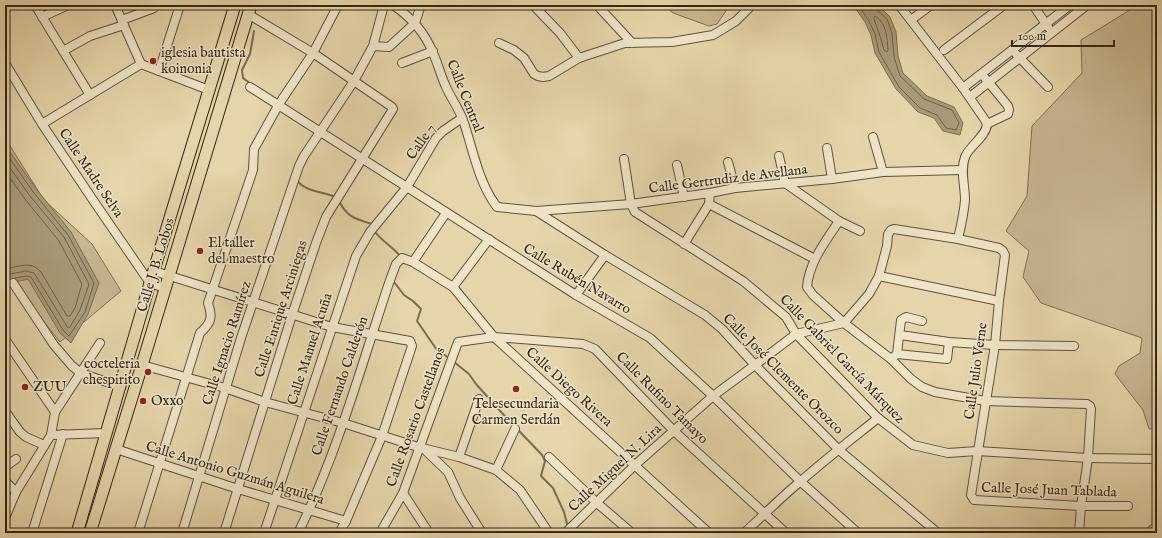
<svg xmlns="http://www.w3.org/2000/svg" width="1162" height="538" font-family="'IM FELL English',serif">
	<rect width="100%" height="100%" fill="#e6d5aa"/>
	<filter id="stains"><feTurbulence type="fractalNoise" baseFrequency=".005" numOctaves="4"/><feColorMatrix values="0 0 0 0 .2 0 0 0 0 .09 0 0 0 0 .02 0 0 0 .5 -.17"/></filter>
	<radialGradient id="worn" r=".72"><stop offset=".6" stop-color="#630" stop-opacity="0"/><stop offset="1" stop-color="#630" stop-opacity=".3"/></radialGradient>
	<g fill="#c8b791" stroke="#7e6f54">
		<path d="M663 5H730L717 24 709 26 673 13Z"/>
		<path d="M1138 5H1157V428L1149 429 1143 410 1115 374 1119 366 1140 353 1142 338 1041 303 1023 277 1029 251 1006 231 1027 196 1032 126 1082 73 1081 40Z"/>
		<path d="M5 138 44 200 92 244 121 291 60 342 20 292 5 278Z"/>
	</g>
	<g fill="#a99a78" stroke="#7a6c52">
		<path d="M853 5H878L890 17 896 32 898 56 903 73 927 96 954 107 963 123 960 135 943 131 934 118 918 112 896 89 875 53 871 35 865 22Z"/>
		<path d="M5 145 37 190 71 232 99 283 88 314 71 343 60 333 28 279 7 284 5 283Z"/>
	</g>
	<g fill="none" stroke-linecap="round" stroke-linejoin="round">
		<g stroke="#6e6048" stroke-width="1">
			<path d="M858 5 869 21 875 34 879 52 899 87 920 108 937 115 946 128 956 130 959 123 952 110 924 99 900 76 894 57 892 33 887 19 876 9 875 5"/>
			<path d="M875 16C887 23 887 38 888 50L887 52 884 50 879 33 874 19Z"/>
			<path d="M5 152 34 193 68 235 94 283 85 312 69 336 63 330 31 277 27 276 15 278"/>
			<path d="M5 161 30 196 64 237 89 284 80 310 70 327 68 328 34 273 26 271 5 275"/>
			<path d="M5 171 25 199 59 241 82 284 75 308 70 316H67L41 272C31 260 18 267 5 269"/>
		</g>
		<g stroke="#7a6c52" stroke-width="2">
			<path d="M251 84 243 78 242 70 250 54 254 31"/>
			<path d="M297 181C307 192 320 191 333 196"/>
			<path d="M339 201C347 217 355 219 372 224"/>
			<path d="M376 233C383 242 393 247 400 256L399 258"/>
			<path d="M394 279V282L404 295 413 301 421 309 417 321 437 350 449 358"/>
			<path d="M454 362 469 374 476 384 502 413 542 455 545 461 541 476 553 488 564 512 568 528"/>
		</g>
		<defs>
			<g id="minor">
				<path d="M35 5 90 95"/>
				<path d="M115 5 141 64"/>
				<path d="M393 5C411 17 425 33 433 53 438 64 441 76 446 87 451 98 459 109 463 120 473 149 478 182 497 207L536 211 631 204 710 193 735 188 832 179 883 172 962 170"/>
				<path d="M533 5 560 33 579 58"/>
				<path d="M597 5 632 43"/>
				<path d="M899 5 963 88 985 120 987 124"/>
				<path d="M1033 5 1048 27"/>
				<path d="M42 17 68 5"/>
				<path d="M122 20 154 8"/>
				<path d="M911 20 931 5"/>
				<path d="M499 43 514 50 524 58 534 74 538 76 543 77 549 76 579 58 625 43 672 42 713 35 736 21 752 5"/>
				<path d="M373 46 384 5"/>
				<path d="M944 50 1004 5"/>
				<path d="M63 51 90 36 124 25"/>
				<path d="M1016 54 1048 87"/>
				<path d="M5 63 42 124 95 203 150 283 165 288"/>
				<path d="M402 63 433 51"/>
				<path d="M141 64 209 90"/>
				<path d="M159 71 180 5"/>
				<path d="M985 78 1008 106 1009 110 1008 114 987 124"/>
				<path d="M250 87 576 295 650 338 713 396 800 481 858 533"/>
				<path d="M963 88 1070 5"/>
				<path d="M970 97 1087 5"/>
				<path d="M42 124 141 64"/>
				<path d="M873 137 883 172"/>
				<path d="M827 148 832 179"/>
				<path d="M779 156 785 183 839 221 860 231"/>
				<path d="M624 159 631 204 635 212 743 281 786 317 796 334 878 418 913 445 948 453 977 451 1088 458 1157 459"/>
				<path d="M728 162 735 188"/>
				<path d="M677 165 684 197"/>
				<path d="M710 193 709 204 815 259"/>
				<path d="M536 211 605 255 705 315 722 329 755 365 839 450 938 533"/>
				<path d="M839 221C826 241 809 262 807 287L813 295 844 323 891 359 911 379 922 387 935 392 986 401 1087 404 1090 406 1091 409 1088 458 1081 506 1079 533"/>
				<path d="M958 239C961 226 964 213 965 200 965 185 960 171 965 157 970 145 986 137 987 124"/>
				<path d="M684 244 709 204"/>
				<path d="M413 262 446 213"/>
				<path d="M154 271 332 327 410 341 412 346 382 436 346 521 339 533"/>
				<path d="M879 276 999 301"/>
				<path d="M13 283 54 345 72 366 81 373 121 387"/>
				<path d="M453 287 489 239"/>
				<path d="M576 295 605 255"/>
				<path d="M900 335 949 342 995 345 1074 346"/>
				<path d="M5 339 55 412"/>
				<path d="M897 354 901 320 906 317 922 321"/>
				<path d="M891 359 897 354 947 359 949 342"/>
				<path d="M142 365 225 388 265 402 343 423 418 447 459 457 496 470 520 490 549 533"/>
				<path d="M5 411 20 432 26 437 44 445"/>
				<path d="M51 435 107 433"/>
				<path d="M116 449 238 489 346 521"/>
				<path d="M425 450 448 472 460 498 482 533"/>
				<path d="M459 457 479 399"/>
				<path d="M549 457 597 503 632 533"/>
				<path d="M5 467 16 459"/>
				<path d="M496 470 515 429"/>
				<path d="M5 481 16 492"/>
				<path d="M403 493 429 533"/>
				<path d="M5 518 16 492 51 435 55 412 100 343"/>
				<path d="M32 533 63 434"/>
				<path d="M138 533 200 333C211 323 213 318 208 303L253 170 254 149 279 104 313 53 338 5"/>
				<path d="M182 533 241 338 299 166 304 156 354 81 373 46 389 47 415 23 421 5"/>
				<path d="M224 533 292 315 316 243 326 217 393 109 392 107 313 53 248 14"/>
				<path d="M264 533 356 256 370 232 407 187 436 138 443 131 462 118"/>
				<path d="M298 533C337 455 361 366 389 283L396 264 402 258 413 262 453 287 494 337 709 533"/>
				<path d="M380 533 403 493 458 342 494 337 583 344 595 349 674 431 786 533"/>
				<path d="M565 533 635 465 713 396 755 365 796 334 844 323 869 294 879 276 887 246 888 234 891 230 894 229 958 239 999 248 1003 251 1005 255 999 301 995 345 971 495 974 500 1081 506H1128"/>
				<path d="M744 533C763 516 781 497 801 481 826 459 852 439 878 418"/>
				<path d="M1149 533 1153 529 1157 528"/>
			</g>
			<g id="major">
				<path d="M77 533 150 283 235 5"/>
				<path d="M90 533 142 365 251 5"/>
			</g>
		</defs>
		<use href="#minor" stroke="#60523c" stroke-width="10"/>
		<use href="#major" stroke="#332718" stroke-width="13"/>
		<use href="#minor" stroke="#efe4c8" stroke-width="8"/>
		<use href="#major" stroke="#e6d5aa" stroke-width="11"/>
	</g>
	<g fill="#8f2418" stroke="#efe4c8" stroke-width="1.5">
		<circle cx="153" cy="61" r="4"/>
		<circle cx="200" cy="251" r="4"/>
		<circle cx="148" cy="372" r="4"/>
		<circle cx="25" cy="387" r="4"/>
		<circle cx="516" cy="389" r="4"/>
		<circle cx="143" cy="401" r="4"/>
	</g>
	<g text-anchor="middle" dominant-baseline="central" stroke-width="3" stroke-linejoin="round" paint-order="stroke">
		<g font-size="14" fill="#332718" stroke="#efe4c8" text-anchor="start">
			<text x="161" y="53">iglesia bautista<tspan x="161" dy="16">koinonia</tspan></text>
			<text x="208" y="243">El taller<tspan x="208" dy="16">del maestro</tspan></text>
			<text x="140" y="364" text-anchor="end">cocteleria<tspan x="140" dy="16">chespirito</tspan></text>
			<text x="33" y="387">ZUU</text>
			<text x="151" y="401">Oxxo</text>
			<text x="516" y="404" text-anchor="middle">Telesecundaria<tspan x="516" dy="16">Carmen Serdán</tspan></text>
		</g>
		<g font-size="14" fill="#332718" stroke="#efe4c8">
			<text transform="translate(465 96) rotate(68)">Calle Central</text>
			<text transform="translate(421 142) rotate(-55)">Calle 7</text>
			<text transform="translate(91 173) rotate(56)">Calle Madre Selva</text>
			<text transform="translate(728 179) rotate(-7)">Calle Gertrudiz de Avellana</text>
			<text transform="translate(156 265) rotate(-73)">Calle J. B. Lobos</text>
			<text transform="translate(577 279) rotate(31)">Calle Rubén Navarro</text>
			<text transform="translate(281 309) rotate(-72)">Calle Enrique Arciniegas</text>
			<text transform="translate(227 343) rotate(-72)">Calle Ignacio Ramírez</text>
			<text transform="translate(310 349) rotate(-72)">Calle Manuel Acuña</text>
			<text transform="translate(842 359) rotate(46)">Calle Gabriel García Márquez</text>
			<text transform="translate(976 371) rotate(-82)">Calle Julio Verne</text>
			<text transform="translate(783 374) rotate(45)">Calle José Clemente Orozco</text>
			<text transform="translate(340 386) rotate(-71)">Calle Fernando Calderón</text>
			<text transform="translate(569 387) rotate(42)">Calle Diego Rivera</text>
			<text transform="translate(662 398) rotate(45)">Calle Rufino Tamayo</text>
			<text transform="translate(416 417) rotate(-70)">Calle Rosario Castellanos</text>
			<text transform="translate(615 468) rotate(-43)">Calle Miguel N. Lira</text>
			<text transform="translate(235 473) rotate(17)">Calle Antonio Guzmán Aguilera</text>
			<text transform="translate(1049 490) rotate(2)">Calle José Juan Tablada</text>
		</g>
	</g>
	<rect width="1162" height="538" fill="none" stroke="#e6d5aa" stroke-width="20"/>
	<rect x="6" y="6" width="1150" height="526" fill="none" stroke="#332718" stroke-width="2"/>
	<rect x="10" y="10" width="1142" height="518" fill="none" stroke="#332718"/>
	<path d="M1012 40v6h102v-6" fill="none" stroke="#332718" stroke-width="2"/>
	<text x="1018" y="40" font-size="12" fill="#332718" stroke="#efe4c8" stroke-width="3" paint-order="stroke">100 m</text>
	<rect width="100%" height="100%" filter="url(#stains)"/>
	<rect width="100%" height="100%" fill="url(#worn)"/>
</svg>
